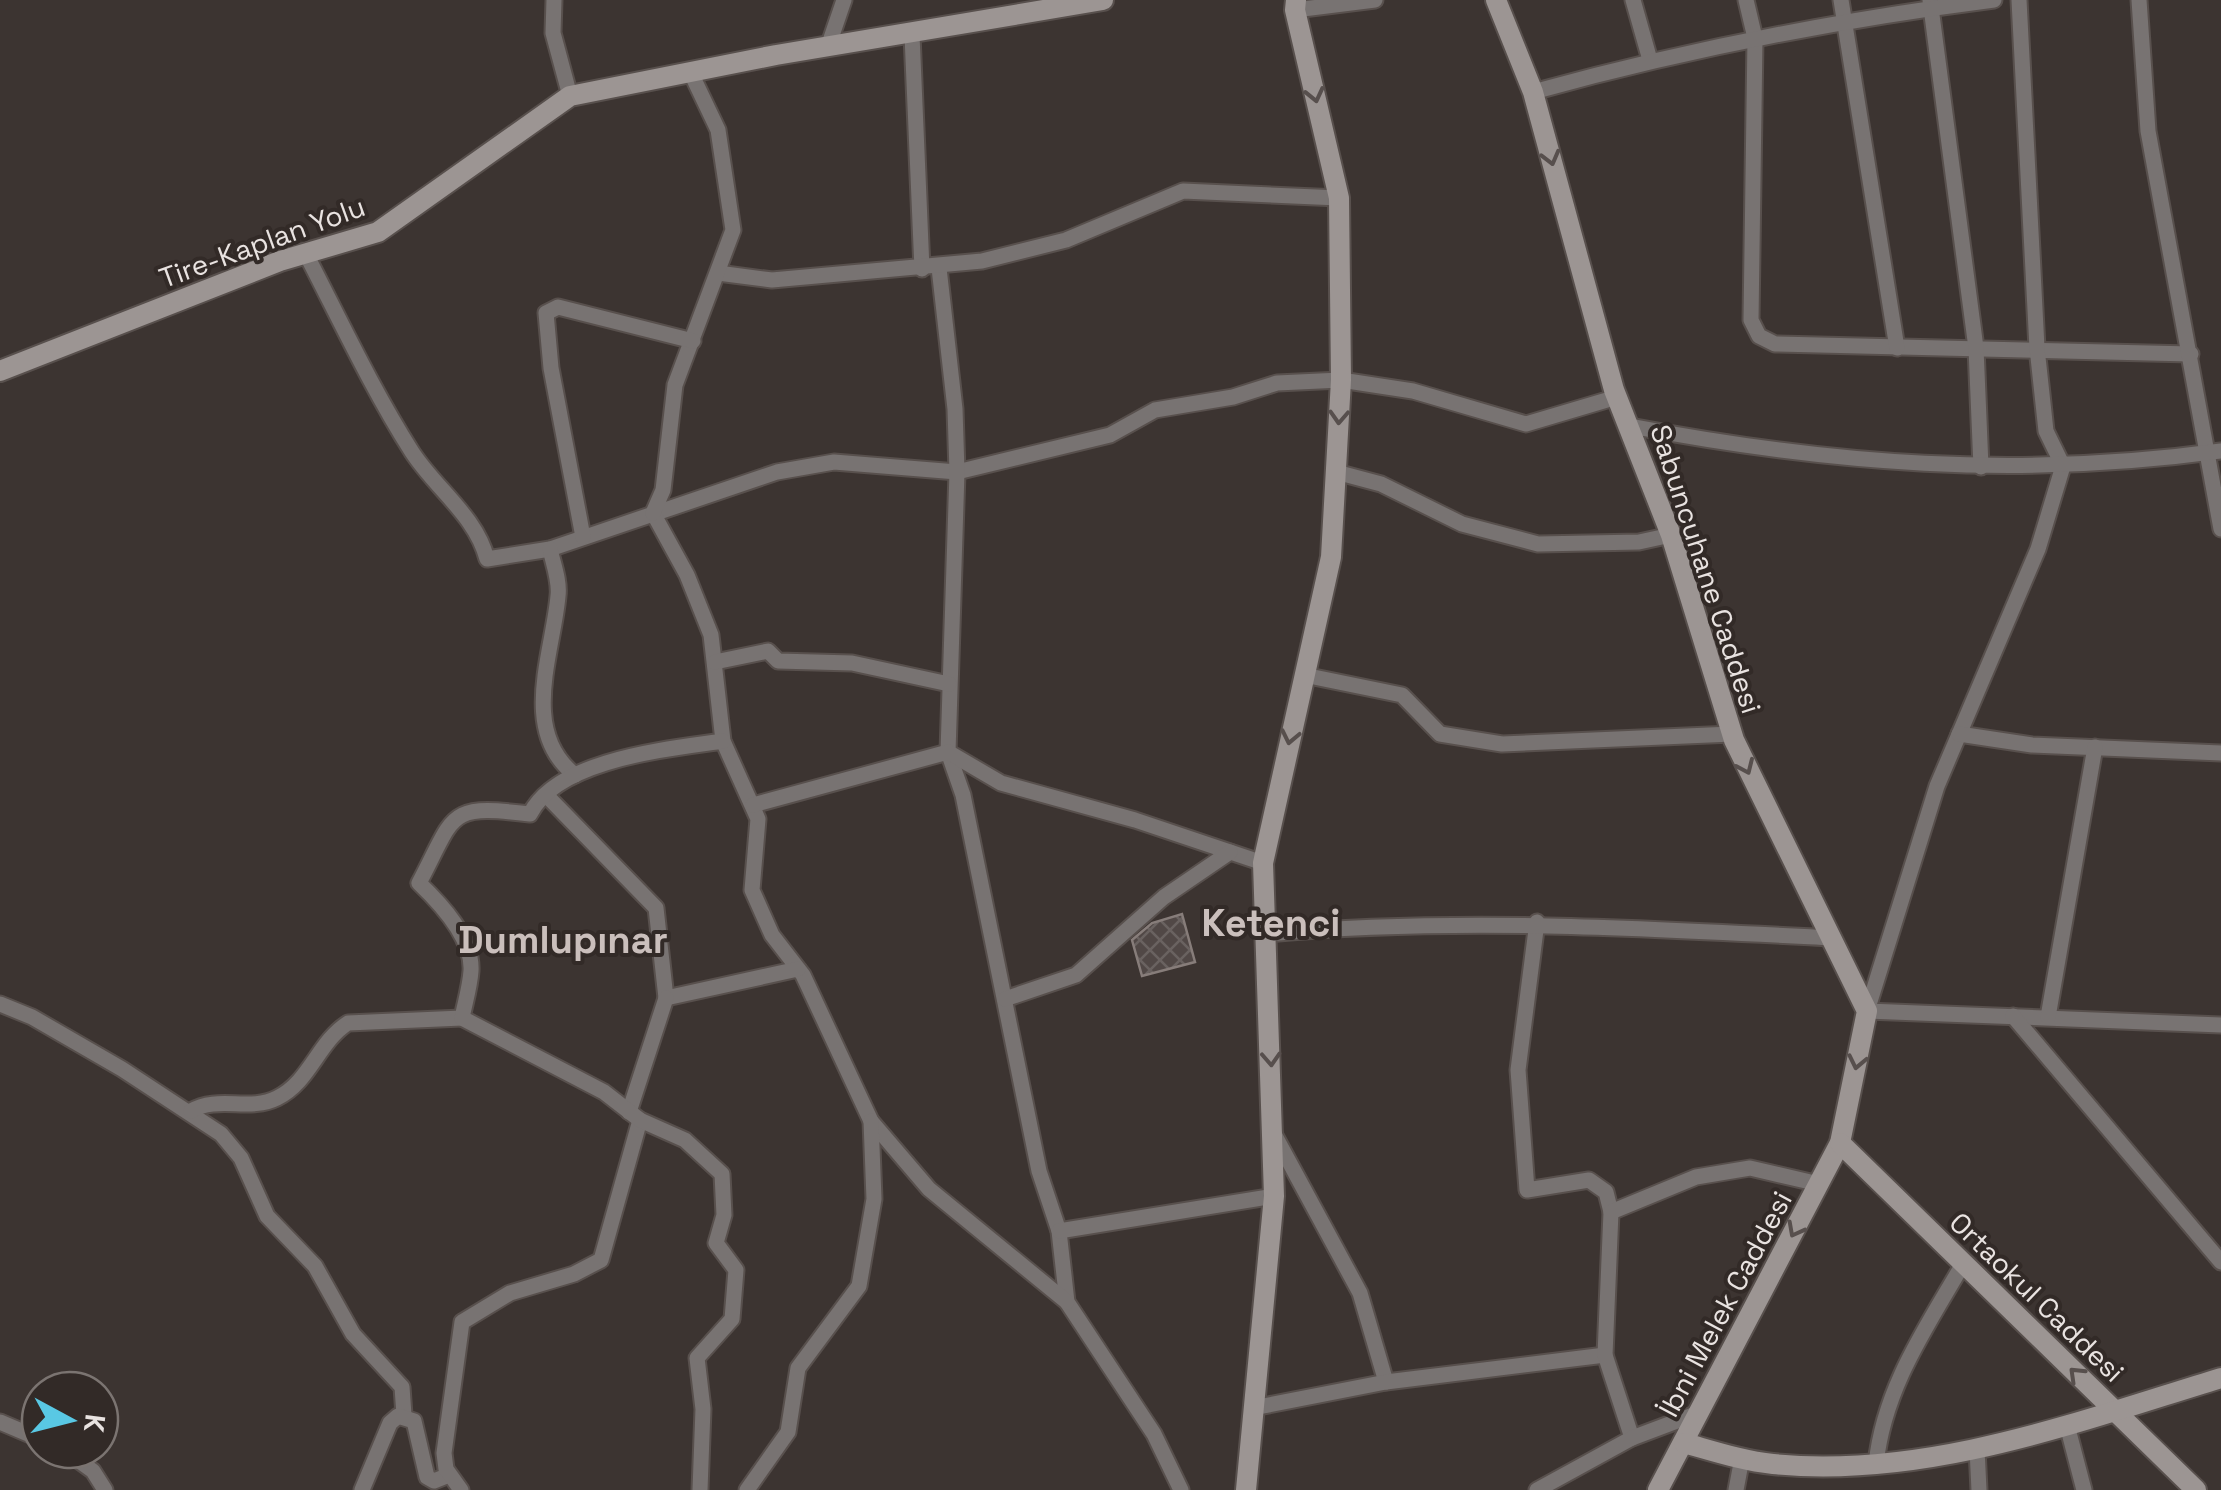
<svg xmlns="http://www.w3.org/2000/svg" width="2221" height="1490" font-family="'Space Grotesk',sans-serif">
	<defs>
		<pattern id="building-cross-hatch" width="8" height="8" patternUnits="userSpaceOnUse" patternTransform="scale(2.5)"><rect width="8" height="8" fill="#514846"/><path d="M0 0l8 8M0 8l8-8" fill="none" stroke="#6a6260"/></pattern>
	</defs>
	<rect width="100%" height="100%" fill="#3c3431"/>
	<path fill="url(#building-cross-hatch)" stroke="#877d7a" stroke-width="2.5" d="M1182 914 1195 962 1142 976 1132 940 1152 923Z"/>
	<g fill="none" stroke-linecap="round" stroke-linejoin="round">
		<defs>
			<g id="street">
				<path d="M554 0 553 33 570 96"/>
				<path d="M1633 0 1650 60"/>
				<path d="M1746 0 1755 38 1751 320 1759 336 1775 344 2191 354"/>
				<path d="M1841 0 1897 348"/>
				<path d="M1930 0 1976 348 1981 467"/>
				<path d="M2019 0 2037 348 2046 431 2063 466 2038 549 1937 786 1867 1011 2221 1025"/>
				<path d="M2139 0 2148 131 2221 529"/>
				<path d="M1295 10 1375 0"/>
				<path d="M912 35 922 269"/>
				<path d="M828 47 844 0"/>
				<path d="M1533 92C1685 50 1837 20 1994 0"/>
				<path d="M306 254C340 320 372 389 412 452 436 489 476 516 487 559L550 549 777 472 834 462 957 472 1110 435 1155 410 1233 397 1277 383 1341 380 1413 391 1526 424 1617 397"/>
				<path d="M939 268 955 409 957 472 948 752 963 795 1039 1171 1059 1231 1067 1302 1154 1434 1181 1490"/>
				<path d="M718 273 772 280 982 261 1066 240 1183 191 1339 198"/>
				<path d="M1630 426C1830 464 2018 479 2221 451"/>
				<path d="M1336 472 1381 484 1462 524 1538 544 1639 542 1671 535"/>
				<path d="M653 513 687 575 711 635 723 741 758 819 752 890 772 935 803 975 871 1121 929 1189 1067 1302"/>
				<path d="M653 513 663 490 675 385 733 230 718 130 690 71"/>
				<path d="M583 537 551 368 546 313 558 307 693 341"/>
				<path d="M550 549C553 563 560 581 558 596 553 653 519 731 575 775"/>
				<path d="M715 662 768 651 778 661 852 663 949 684"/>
				<path d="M1304 675 1402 695 1440 734 1502 744 1732 734"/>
				<path d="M1959 734 2032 745 2221 753"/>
				<path d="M547 796 656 908 666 998 798 969"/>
				<path d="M753 805 948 752 1001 783 1135 820 1263 863"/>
				<path d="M1537 922 1518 1070 1527 1190 1589 1180 1606 1192 1611 1212"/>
				<path d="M1266 934C1455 917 1642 928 1832 938"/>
				<path d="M1005 999 1076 975 1164 897 1230 852"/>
				<path d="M0 1004 32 1017 122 1069 221 1134 241 1158 267 1216 315 1266 353 1334 402 1387 404 1415"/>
				<path d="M2013 1016 2221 1262"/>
				<path d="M2048 1017 2095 747"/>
				<path d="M191 1111C218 1095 249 1112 277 1098 310 1082 318 1042 348 1023L462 1018"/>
				<path d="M629 1112 666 998"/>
				<path d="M1273 1132 1360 1293 1386 1382"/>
				<path d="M1059 1231 1274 1196"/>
				<path d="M1253 1408 1386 1382 1605 1355"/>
				<path d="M0 1422 40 1439"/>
				<path d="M2067 1425 2084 1490"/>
				<path d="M1632 1438 1605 1355 1611 1212 1696 1177 1750 1168 1819 1184"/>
				<path d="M1977 1449 1979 1490"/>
				<path d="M64 1450 93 1471 105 1490"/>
				<path d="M1876 1464C1884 1388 1926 1328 1963 1264"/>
				<path d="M362 1490 390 1423 398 1416 414 1421 427 1477 434 1481 449 1475"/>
				<path d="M461 1490 446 1469 444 1453 462 1322 510 1293 574 1274 601 1260 640 1120"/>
				<path d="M700 1490 703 1409 697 1358 732 1319 736 1270 716 1243 724 1215 722 1174 685 1140 640 1120 604 1092 462 1018C465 1003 470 986 471 971 473 938 441 904 419 883 456 813 446 804 530 814 558 759 668 749 723 741"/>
				<path d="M747 1490 788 1432 798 1368 859 1286 874 1199 871 1121"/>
				<path d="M1537 1490 1632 1438 1701 1412"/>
				<path d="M1736 1490 1742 1458"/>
			</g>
			<g id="secondary">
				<path d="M1496 0 1533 92 1614 390 1671 535 1734 740 1867 1011 1840 1143 1658 1490"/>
				<path d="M0 371 280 261 378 232 570 96 776 55 1103 0"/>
				<path d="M1840 1143 2196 1490"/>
				<path d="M1684 1443C1713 1451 1743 1461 1773 1464 1926 1479 2077 1422 2221 1378"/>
				<path d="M1246 1490 1274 1196 1263 863 1331 557 1341 380 1339 198 1295 10 1296 0"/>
			</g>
		</defs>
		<use href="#street" stroke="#58504d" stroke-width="19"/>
		<use href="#secondary" stroke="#58504d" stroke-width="24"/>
		<use href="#street" stroke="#787372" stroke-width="15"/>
		<use href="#secondary" stroke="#9c9593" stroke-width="20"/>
	</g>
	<defs><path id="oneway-chevron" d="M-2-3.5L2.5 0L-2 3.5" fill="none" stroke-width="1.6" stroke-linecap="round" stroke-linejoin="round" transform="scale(2.5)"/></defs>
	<g stroke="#574f4d">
		<use href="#oneway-chevron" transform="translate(1315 95) rotate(77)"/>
		<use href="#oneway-chevron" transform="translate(1551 158) rotate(75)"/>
		<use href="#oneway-chevron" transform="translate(1339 417) rotate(93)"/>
		<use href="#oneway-chevron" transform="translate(1290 737) rotate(102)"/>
		<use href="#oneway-chevron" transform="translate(1746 767) rotate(66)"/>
		<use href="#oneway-chevron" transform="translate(1271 1059) rotate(87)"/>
		<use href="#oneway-chevron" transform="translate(1857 1062) rotate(102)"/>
		<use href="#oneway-chevron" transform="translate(1795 1230) rotate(118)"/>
		<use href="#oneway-chevron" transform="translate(2076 1374) rotate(-136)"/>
	</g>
	<g text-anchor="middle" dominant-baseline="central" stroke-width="8" stroke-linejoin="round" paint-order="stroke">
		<g font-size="28" fill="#e9e3e1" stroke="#322a27">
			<text transform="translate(262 242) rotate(-20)">Tire-Kaplan Yolu</text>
			<text transform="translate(1706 569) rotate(72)">Sabuncuhane Caddesi</text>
			<text transform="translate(2037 1297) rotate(44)">Ortaokul Caddesi</text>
			<text transform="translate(1725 1304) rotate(-62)">İbni Melek Caddesi</text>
		</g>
		<g font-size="38" font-weight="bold" fill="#cabfbc" stroke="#322a27">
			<text x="1271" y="923">Ketenci</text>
			<text x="563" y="940">Dumlupınar</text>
		</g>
	</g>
	<g transform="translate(70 1420) rotate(97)"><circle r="48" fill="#322a27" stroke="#7b7471" stroke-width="2.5"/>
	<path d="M0-8L18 38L0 25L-18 38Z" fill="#59c8e4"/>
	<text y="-15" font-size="28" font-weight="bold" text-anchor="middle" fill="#e9e3e1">K</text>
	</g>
</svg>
